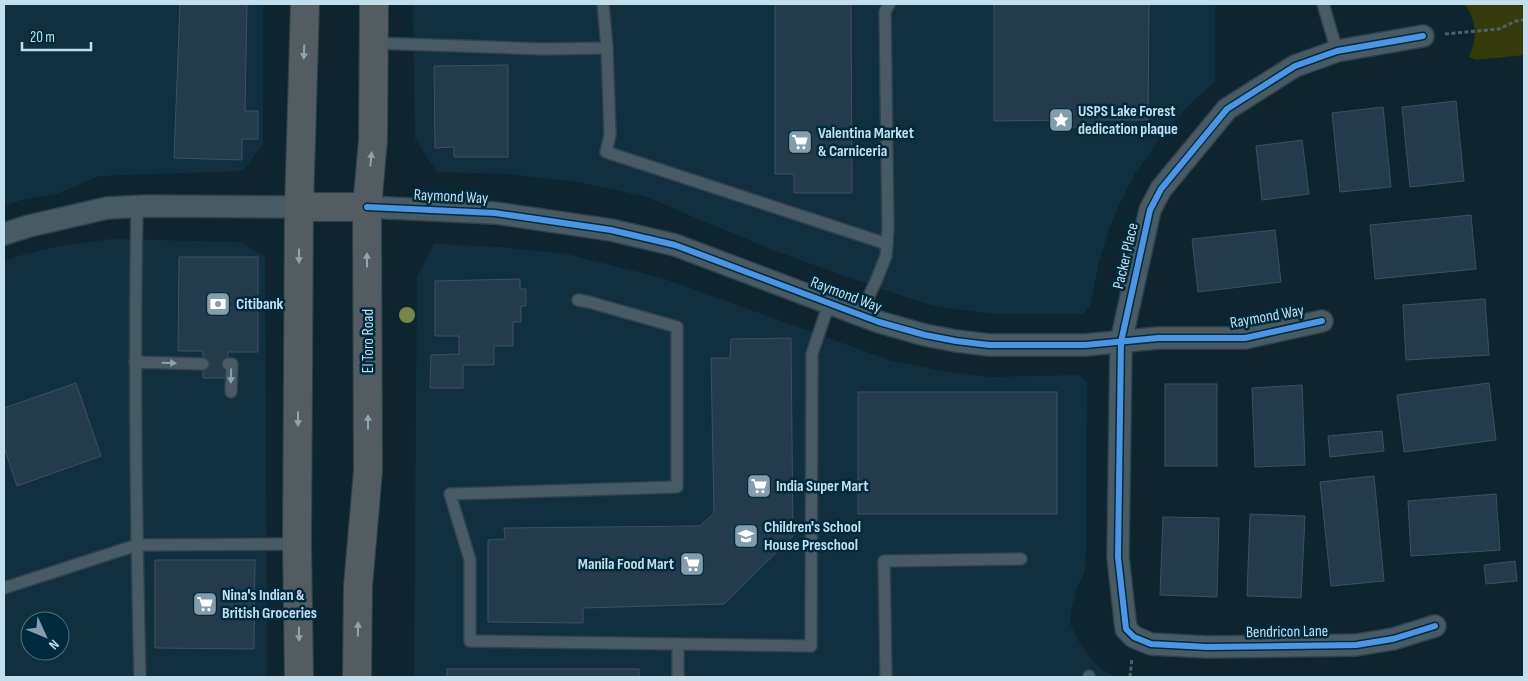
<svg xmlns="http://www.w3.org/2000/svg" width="1528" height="681" font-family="'Sofia Sans Condensed',sans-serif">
	<rect width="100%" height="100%" fill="#0e2530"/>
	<g fill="#103040" fill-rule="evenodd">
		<path d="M4 4H263V145L242 171 99 176 59 193 21 200 4 206Z"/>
		<path d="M413 4H1215V82L1194 100 1170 125 1135 173 1117 209 1109 229 1099 262 1090 305 1084 314H994L948 308 928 304 890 292 775 251 644 196 578 182 507 174 437 172 415 139Z"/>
		<path d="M111 239 241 242 265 257 267 677H4V261L18 256 59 246ZM30 621H60V651H30Z"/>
		<path d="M434 244 501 247 566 254 662 278 889 360 949 372 989 377 1077 375 1087 382 1086 550 1084 572 1076 590 1071 610 1070 623 1077 639 1088 654 1096 664 1106 672 1116 677H414L417 276Z"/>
	</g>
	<path fill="#353a0b" d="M1464 4H1524V55L1476 60 1469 57C1478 38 1477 20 1464 4Z"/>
	<g fill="#243b4b" stroke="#40505c">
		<path d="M180 4H247L245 111H258V139H242V160L174 158Z"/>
		<path d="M775 4H851L852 193H794V174H775Z"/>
		<path d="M994 4H1149L1148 120H1101L1100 127H1066V120L994 121Z"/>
		<path d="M508 65V157H454V147L435 148 434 66Z"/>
		<path d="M1456 101 1464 181 1410 187 1402 107Z"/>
		<path d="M1383 107 1391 187 1340 192 1332 113Z"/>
		<path d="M1302 140 1309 194 1262 200 1256 146Z"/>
		<path d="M1471 215 1476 269 1375 279 1370 225Z"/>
		<path d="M1275 230 1281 282 1198 292 1192 239Z"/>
		<path d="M179 257H258V352H228V378H203V351H178Z"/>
		<path d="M520 279V289H526V306H521V322H513V346H494V365H463V388H430L431 355 459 354V336H435V281Z"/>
		<path d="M1485 299 1489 355 1406 360 1403 305Z"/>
		<path d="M791 338 793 536 724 604 583 608V623L488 622V540L505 539 504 528 700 526 714 513 711 358H730L731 339Z"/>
		<path d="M76 383 101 456 17 486 4 447V408Z"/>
		<path d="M1489 383 1496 440 1404 452 1397 395Z"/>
		<rect x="1165" y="384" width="52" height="82"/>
		<path d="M1302 385 1305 465 1255 467 1252 388Z"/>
		<rect x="858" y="392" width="199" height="122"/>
		<path d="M1382 431 1384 451 1330 457 1328 436Z"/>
		<path d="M1374 476 1384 581 1331 586 1320 482Z"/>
		<path d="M1496 494 1500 550 1411 556 1408 501Z"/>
		<path d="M1250 514 1305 516 1301 598 1247 596Z"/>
		<path d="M1163 517 1219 518 1217 597 1160 595Z"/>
		<path d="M155 560H255L254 649 155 648Z"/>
		<path d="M1515 561 1517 581 1486 584 1484 565Z"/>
		<rect x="447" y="669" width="192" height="8"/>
	</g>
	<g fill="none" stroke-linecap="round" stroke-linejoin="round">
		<defs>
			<g id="lane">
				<path d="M1323 4 1337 51"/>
				<path d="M374 43 543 49 607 48 603 4"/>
				<path d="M607 48 610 135 606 152 887 244"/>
				<path d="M137 206C134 363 136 520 140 677"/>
				<path d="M578 300 589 302 677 327V487L450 494 470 560V641L811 646 812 354 829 303"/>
				<path d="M860 315 876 281 886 256 888 228 885 12 889 4"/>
				<path d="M135 362 203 364"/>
				<path d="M228 364H232L231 392"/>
				<path d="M4 588 137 545 297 544"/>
				<path d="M678 644V677"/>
				<path d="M886 677 884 561 1021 559"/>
				<path d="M1089 677V676"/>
			</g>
			<g id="street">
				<path d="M1423 36 1337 51 1295 66 1227 109 1161 189 1150 210 1121 342 1118 557 1126 629 1134 637 1151 644 1207 647 1356 645 1393 639 1435 626"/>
				<path d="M367 207 495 213 611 230 675 245 879 322 925 335 956 341 989 345H1085L1158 338H1245L1322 321"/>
				<path d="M4 234 29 226 107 208 147 206 299 207"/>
			</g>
			<g id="primary">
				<path d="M299 207H367"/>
				<path d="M299 677 297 544 299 207 305 4"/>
				<path d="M357 677 358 586 368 471 367 207 373 140 374 4"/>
			</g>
		</defs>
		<use href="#lane" stroke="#31414a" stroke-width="14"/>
		<use href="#street" stroke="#31414a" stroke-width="24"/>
		<use href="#primary" stroke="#31414a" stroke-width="30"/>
		<g stroke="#4f6069" stroke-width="3" stroke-dasharray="4 2.5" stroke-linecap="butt">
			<path d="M1445 34 1499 29 1516 21 1524 20"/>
			<path d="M1130 677 1132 658"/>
		</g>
		<use href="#lane" stroke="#485b64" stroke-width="11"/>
		<use href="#street" stroke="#485b64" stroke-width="21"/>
		<use href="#primary" stroke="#535d61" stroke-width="28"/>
		<defs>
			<g id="cycleway">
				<path d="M1423 36 1337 51 1295 66 1227 109 1161 189 1150 210 1121 342 1118 557 1126 629 1134 637 1151 644 1207 647 1356 645 1393 639 1435 626"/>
				<path d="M367 207 495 213 611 230 675 245 879 322 925 335 956 341 989 345H1085L1158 338H1245L1322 321"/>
			</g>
		</defs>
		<use href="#cycleway" stroke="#002b3e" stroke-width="9"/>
		<use href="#cycleway" stroke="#4d94e3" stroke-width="6"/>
	</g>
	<circle fill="#78864a" cx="407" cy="315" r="8"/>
	<defs><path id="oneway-solid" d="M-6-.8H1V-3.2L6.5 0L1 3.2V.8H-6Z" transform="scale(1.25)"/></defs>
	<g fill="#91a4ae">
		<use href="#oneway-solid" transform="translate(304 52) rotate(92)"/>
		<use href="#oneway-solid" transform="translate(371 159) rotate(-85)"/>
		<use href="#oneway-solid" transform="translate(299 256) rotate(90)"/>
		<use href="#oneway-solid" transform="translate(367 260) rotate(-90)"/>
		<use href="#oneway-solid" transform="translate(298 419) rotate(90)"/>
		<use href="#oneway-solid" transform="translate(368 422) rotate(-90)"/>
		<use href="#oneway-solid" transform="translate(358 629) rotate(-89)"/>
		<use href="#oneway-solid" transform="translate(299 634) rotate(89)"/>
	</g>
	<g fill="#8ca3af">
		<use href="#oneway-solid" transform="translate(169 363) rotate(1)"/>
		<use href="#oneway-solid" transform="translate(231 376) rotate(91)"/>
	</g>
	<defs>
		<symbol id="sight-square" viewBox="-11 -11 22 22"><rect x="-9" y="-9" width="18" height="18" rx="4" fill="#849dab" stroke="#002b3e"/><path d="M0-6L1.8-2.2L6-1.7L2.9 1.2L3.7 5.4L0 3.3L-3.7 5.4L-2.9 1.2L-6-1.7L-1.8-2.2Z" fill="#fff"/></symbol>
		<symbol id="supermarket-square" viewBox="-11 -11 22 22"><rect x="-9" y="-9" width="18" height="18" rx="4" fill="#849dab" stroke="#002b3e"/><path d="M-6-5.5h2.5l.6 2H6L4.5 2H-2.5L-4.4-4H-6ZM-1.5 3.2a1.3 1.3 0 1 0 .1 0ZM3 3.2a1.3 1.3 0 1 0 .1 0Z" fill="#fff"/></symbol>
		<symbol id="bank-square" viewBox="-11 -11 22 22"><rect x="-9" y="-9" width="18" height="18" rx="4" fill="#849dab" stroke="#002b3e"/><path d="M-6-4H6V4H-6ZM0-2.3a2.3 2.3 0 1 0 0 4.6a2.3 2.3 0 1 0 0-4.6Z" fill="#fff"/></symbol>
		<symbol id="school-square" viewBox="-11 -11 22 22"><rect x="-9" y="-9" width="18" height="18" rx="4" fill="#849dab" stroke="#002b3e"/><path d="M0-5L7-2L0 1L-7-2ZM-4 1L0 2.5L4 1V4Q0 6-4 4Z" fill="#fff"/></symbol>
	</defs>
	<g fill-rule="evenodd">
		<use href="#sight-square" x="1047" y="106" width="28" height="28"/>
		<use href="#supermarket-square" x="786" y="128" width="28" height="28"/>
		<use href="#bank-square" x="204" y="290" width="28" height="28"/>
		<use href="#supermarket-square" x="745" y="472" width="28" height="28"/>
		<use href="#school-square" x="732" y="522" width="28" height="28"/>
		<use href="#supermarket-square" x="678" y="550" width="28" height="28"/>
		<use href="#supermarket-square" x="191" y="590" width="28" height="28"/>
	</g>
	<g text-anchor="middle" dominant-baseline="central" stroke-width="5" stroke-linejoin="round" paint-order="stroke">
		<g font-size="16" font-weight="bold" fill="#c3deed" stroke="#002b3e" text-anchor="start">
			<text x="1078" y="111">USPS Lake Forest<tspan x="1078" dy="18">dedication plaque</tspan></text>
			<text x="818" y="133">Valentina Market<tspan x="818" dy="18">&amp; Carniceria</tspan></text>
			<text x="236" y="304">Citibank</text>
			<text x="776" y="486">India Super Mart</text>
			<text x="764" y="527">Children's School<tspan x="764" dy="18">House Preschool</tspan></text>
			<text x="674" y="564" text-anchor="end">Manila Food Mart</text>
			<text x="222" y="595">Nina's Indian &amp;<tspan x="222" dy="18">British Groceries</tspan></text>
		</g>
		<g font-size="16" fill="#c3deed" stroke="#002b3e">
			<text transform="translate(451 197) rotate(3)">Raymond Way</text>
			<text transform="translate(1126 256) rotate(-77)">Packer Place</text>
			<text transform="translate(846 295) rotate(21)">Raymond Way</text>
			<text transform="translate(1267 317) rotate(-10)">Raymond Way</text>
			<text transform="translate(368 341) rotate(-90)">El Toro Road</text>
			<text transform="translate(1287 632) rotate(-1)">Bendricon Lane</text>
		</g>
	</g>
	<rect width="1528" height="681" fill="none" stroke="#c3deed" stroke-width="10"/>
	<g transform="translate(45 636) rotate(134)"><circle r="24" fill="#002b3e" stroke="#4e7384"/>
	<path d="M0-4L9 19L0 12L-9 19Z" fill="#849dab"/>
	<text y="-8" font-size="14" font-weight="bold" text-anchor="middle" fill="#c3deed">N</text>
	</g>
	<path d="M22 42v8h69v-8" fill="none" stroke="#c3deed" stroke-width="2.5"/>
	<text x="30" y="42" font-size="15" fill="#c3deed" stroke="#002b3e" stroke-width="4" paint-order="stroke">20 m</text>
</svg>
